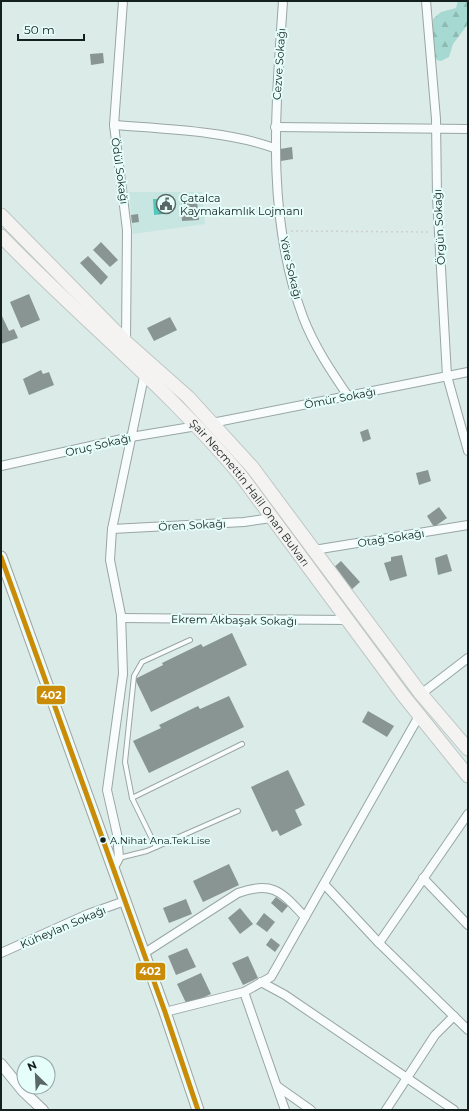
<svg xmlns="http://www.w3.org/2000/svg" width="469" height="1111" font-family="Montserrat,sans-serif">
	<defs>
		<pattern id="forest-firs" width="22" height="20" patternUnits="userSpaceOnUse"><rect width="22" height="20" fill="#a5d9d1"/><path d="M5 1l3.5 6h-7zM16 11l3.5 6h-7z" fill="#8dbab3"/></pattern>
		<pattern id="water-ripples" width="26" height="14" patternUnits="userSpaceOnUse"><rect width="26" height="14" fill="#52c7bb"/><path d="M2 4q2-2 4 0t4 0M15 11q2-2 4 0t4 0" fill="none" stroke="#43a197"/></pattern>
	</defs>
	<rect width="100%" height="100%" fill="#daebe8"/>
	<path fill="#c8e6e1" d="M129 192H202L205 224 133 234Z"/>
	<path fill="url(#forest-firs)" d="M458 1H468V24L453 44 449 57 441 61 433 59V19L441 12 456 8Z"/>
	<path fill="url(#water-ripples)" d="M153 199H161L163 214 154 215Z"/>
	<g fill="#889593">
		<path d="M103 53 104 63 91 65 90 54Z"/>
		<path d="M292 147 293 159 281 161 280 149Z"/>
		<path d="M197 201 199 220 182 221 181 203Z"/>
		<path d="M138 214 139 222 132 223 131 215Z"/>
		<path d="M101 242 118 260 110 267 93 250Z"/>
		<path d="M88 256 108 277 101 285 80 263Z"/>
		<path d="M29 294 40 320 21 328 10 302Z"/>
		<path d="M1 314 9 331 14 329 18 338 1 344Z"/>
		<path d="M170 317 177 330 154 341 147 328Z"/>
		<path d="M41 370 43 374 49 372 54 385 29 395 23 379Z"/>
		<path d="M368 429 371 439 363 442 360 432Z"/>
		<path d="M428 470 431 481 419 485 416 473Z"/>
		<path d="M439 507 447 518 434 527 427 516Z"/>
		<path d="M447 554 452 571 438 575 435 558Z"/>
		<path d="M402 555 407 576 390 581 384 563 391 561V557Z"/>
		<path d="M341 561 360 582 350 591 332 569Z"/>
		<path d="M232 633 247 665 151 712 135 679 163 665 162 663 201 644 203 647Z"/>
		<path d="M229 696 244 727 149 773 133 741 161 728 159 725 198 706 200 709Z"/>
		<path d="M368 711 394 726 387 737 362 722Z"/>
		<path d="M288 770 305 805 295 810 302 825 280 836 277 830 272 832 251 787Z"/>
		<path d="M229 864 239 885 203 902 193 881Z"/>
		<path d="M276 897 288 906 282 913 271 903Z"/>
		<path d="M186 899 192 914 169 923 163 908Z"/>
		<path d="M240 908 253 924 240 934 228 918Z"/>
		<path d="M264 913 275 922 267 932 256 924Z"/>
		<path d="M271 938 280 945 275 952 266 945Z"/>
		<path d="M187 948 196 967 176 975 168 956Z"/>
		<path d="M248 956 258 978 243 985 232 963Z"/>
		<path d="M201 973 211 994 187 1005 177 984Z"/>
	</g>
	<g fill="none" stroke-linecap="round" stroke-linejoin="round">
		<defs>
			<g id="service">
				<path d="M132 798 242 744"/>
				<path d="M156 847 132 798 125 762 134 676 142 662 190 640"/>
				<path d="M119 858 147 851 238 811"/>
			</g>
			<g id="minor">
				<path d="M123 1 114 125 127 230 126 342"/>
				<path d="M283 1C276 107 265 215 303 317 314 346 331 371 348 396"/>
				<path d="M426 1 436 119 437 197 447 376 468 451"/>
				<path d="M114 125C163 129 228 131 274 148"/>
				<path d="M275 127 468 129"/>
				<path d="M212 423 468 372"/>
				<path d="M1 466 131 437 197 426"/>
				<path d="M112 529 244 522 271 518"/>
				<path d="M314 550 468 525"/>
				<path d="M121 618 348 620"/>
				<path d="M421 694 468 658"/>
				<path d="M113 869 119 858 117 834 107 790 123 674 121 615 110 560 112 529 145 372"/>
				<path d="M423 878 468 925"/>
				<path d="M324 884 379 943 468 1030"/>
				<path d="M379 943 468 814"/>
				<path d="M1 953 88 914 125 901"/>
				<path d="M143 954 238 893C274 880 282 893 305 917"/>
				<path d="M261 982 285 995 454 1110"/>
				<path d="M244 992 285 1110"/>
				<path d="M165 1012 244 992 271 977 419 716"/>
				<path d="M277 1086 311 1110"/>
				<path d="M386 1110 435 1035 454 1016"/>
			</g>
			<path id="tertiary" d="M1 1064 23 1091 43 1110"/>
			<path id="secondary" d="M1 557 165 1012 198 1110"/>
			<g id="primary">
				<path d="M1 215 126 342 188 397 252 467 421 694 468 749"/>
				<path id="s1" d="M1 236C80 318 169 389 242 477L403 695 468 776"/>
			</g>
		</defs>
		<use href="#service" stroke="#99a6a3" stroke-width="6"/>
		<use href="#minor" stroke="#99a6a3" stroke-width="10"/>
		<use href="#tertiary" stroke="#99a6a3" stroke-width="12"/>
		<use href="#secondary" stroke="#99a6a3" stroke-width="13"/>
		<use href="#primary" stroke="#bec7c6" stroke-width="15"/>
		<path stroke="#ccd1d0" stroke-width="1.5" stroke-dasharray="2 3" stroke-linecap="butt" d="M291 231 431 232"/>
		<use href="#service" stroke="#f9fcfc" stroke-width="4"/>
		<use href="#minor" stroke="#f9fcfc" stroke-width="8"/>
		<use href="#tertiary" stroke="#f9fcfc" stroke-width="10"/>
		<use href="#secondary" stroke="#f7f8f7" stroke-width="11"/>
		<use href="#primary" stroke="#f4f3f2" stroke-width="13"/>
		<defs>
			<path id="bus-1" d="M1 557 165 1012 198 1110"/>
		</defs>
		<use href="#bus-1" stroke="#e5fef9" stroke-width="8"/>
		<use href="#bus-1" stroke="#ca8b06" stroke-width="5"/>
	</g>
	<defs>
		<symbol id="civic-ring" viewBox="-11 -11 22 22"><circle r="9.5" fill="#e5fef9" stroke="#596765" stroke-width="1.5"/><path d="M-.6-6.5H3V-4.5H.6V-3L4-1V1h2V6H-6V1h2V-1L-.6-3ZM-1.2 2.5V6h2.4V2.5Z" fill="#596765"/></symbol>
	</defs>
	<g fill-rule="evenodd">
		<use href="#civic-ring" x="155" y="193" width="22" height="22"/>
	</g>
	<circle fill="#14201e" stroke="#e5fef9" stroke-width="1.5" cx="103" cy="840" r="3.5"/>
	<g text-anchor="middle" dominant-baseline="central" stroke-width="4" stroke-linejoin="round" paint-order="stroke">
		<g font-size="10" fill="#14201e" stroke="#e5fef9" text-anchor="start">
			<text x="110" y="840">A.Nihat Ana.Tek.Lise</text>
		</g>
		<g font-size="11" fill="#14201e" stroke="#e5fef9">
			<text transform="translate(279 64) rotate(-86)">Cezve Sokağı</text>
			<text transform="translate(120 171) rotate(82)">Ödül Sokağı</text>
			<text transform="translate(439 227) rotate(-93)">Örgün Sokağı</text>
			<text transform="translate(291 268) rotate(77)">Yöre Sokağı</text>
			<text transform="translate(340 398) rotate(-11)">Ömür Sokağı</text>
			<text transform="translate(98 445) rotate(-13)">Oruç Sokağı</text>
			<text stroke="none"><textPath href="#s1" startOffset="358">Şair Necmettin Halil Onan Bulvarı</textPath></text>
			<text transform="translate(192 525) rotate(-3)">Ören Sokağı</text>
			<text transform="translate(391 538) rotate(-9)">Otağ Sokağı</text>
			<text transform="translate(234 620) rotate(1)">Ekrem Akbaşak Sokağı</text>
			<text transform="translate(63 927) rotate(-23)">Küheylan Sokağı</text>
		</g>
		<g font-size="11" fill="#14201e" stroke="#e5fef9" text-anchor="start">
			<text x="180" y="198">Çatalca<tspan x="180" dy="13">Kaymakamlık Lojmanı</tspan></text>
		</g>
	</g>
	<g stroke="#e5fef9" stroke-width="1.5">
		<rect x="36" y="685" width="30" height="20" rx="4" fill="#ca8b06"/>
		<rect x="135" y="962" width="31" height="19" rx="4" fill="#ca8b06"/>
	</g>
	<g font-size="11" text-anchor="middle" font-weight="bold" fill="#fff">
		<text x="51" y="699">402</text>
		<text x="150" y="975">402</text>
	</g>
	<rect width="469" height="1111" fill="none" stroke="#14201e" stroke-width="4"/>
	<g transform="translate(36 1075) rotate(336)"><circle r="19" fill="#e5fef9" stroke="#91a5a1"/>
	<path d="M0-3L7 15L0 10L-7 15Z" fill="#596765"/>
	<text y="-6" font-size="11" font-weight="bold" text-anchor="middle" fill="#14201e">N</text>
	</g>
	<path d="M18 34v6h66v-6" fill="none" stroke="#14201e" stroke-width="2"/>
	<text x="24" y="34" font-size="12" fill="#14201e" stroke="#e5fef9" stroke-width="3" paint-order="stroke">50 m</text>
</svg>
